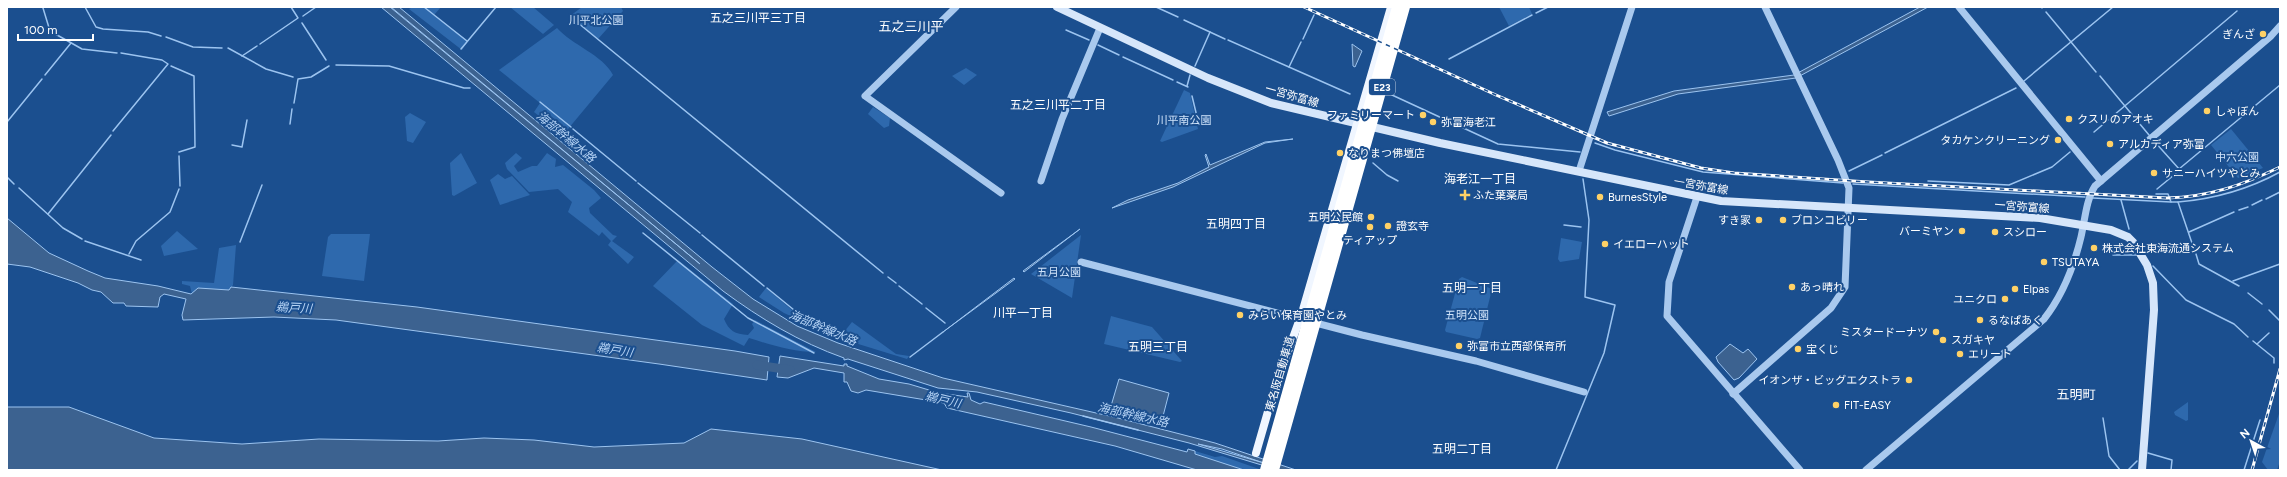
<svg xmlns="http://www.w3.org/2000/svg" width="2287" height="477" font-family="Figtree,'Noto Sans JP',sans-serif">
	<rect width="100%" height="100%" fill="#1b4f8f"/>
	<g fill="#2e69ad">
		<path d="M413 7H441L434 15 468 41 462 50 409 9Z"/>
		<path d="M510 7H533L554 25 543 34Z"/>
		<path d="M582 7H621L623 11 598 39 570 16Z"/>
		<path d="M1499 7H1529L1532 14 1509 26Z"/>
		<path d="M557 28C572 45 603 55 613 75L563 135 534 112 540 103 499 70Z"/>
		<path d="M966 68 977 75 964 85 952 76Z"/>
		<path d="M1184 90 1190 93 1198 129 1162 142 1160 141Z"/>
		<path d="M873 107 890 118 889 126 884 128 868 114Z"/>
		<path d="M410 113 426 122 413 143 407 141 405 117Z"/>
		<path d="M2231 129 2263 168 2238 178 2211 145Z"/>
		<path d="M461 153 477 183 454 196 452 195 450 163Z"/>
		<path d="M516 153 522 158 514 166 518 172 532 166H537L547 153 556 159 555 167 563 165 594 190 601 198 589 208 590 213 613 235 617 236 612 241 634 257 628 264 608 245 611 241 602 232 599 236 568 212 572 202 558 189 529 192 507 169 505 163Z"/>
		<path d="M498 174 505 179 512 176 530 195 500 205 490 180Z"/>
		<path d="M177 231 198 249 164 256 161 246Z"/>
		<path d="M331 234H370L364 281 322 276 328 237Z"/>
		<path d="M1081 235 1072 298 1031 274Z"/>
		<path d="M1561 238 1582 242 1579 259 1560 262 1558 259Z"/>
		<path d="M236 245 233 285 229 290 192 294 190 286 182 284V281L214 283 219 248Z"/>
		<path d="M678 260 733 304 724 319C729 331 735 334 748 335L754 328 752 324 755 320 816 352C793 352 771 345 749 338L744 346 702 325 653 286Z"/>
		<path d="M1462 277 1492 289 1480 338 1477 339 1446 332 1445 330 1459 279Z"/>
		<path d="M766 288 805 321 834 333V336L784 313 759 297Z"/>
		<path d="M1111 316 1152 327 1182 361 1180 362 1104 344Z"/>
		<path d="M852 322 896 354 909 356 907 359 842 339 840 337Z"/>
		<path d="M2188 402V420L2186 421 2175 415 2174 412Z"/>
		<path d="M2280 411V461L2277 470H2268L2262 462Z"/>
		<path d="M1195 451 1215 457 1222 456 1262 470H1244L1195 454Z"/>
	</g>
	<g fill="#3c6290" stroke="#9cc4f0" fill-rule="evenodd">
		<path d="M381 7H390L700 264 391 7H399L712 267 753 299 797 326 838 343 943 378 1118 418 1215 443 1296 470H1278L1189 443 1071 413 977 392 938 388 848 359 844 360V358C799 342 761 319 723 291ZM1198 444 1222 449 1264 463Z"/>
		<path d="M1920 7H1928L1796 78 1678 94 1609 116 1607 112 1674 91 1794 75Z"/>
		<path d="M1352 44 1362 51 1355 67 1353 66Z"/>
		<path d="M1293 139 1265 143 1173 187 1112 208 1128 200 1178 183 1209 167 1205 155 1206 154 1210 165 1265 142Z"/>
		<path d="M7 218 49 253 88 271 105 278 158 286 191 294 198 288 229 290 231 287 417 307 735 351 769 357 767 380 659 364 336 320 274 317 183 320 182 315 186 299 164 294 160 297 158 307 126 306 124 303H113L101 292 92 290 78 283 30 267 7 264Z"/>
		<path d="M1080 229 1024 272 1023 271Z"/>
		<path d="M1014 278 1015 279 943 332Z"/>
		<path d="M1730 344 1743 353 1748 349 1757 359 1739 378 1734 380 1718 362 1716 357Z"/>
		<path d="M780 356 844 366V364H847V366L879 379 909 384 939 393 968 397 967 393H969L971 400 980 404 984 402 1091 427 1187 452 1188 449 1195 451V454L1244 470H1197L1115 446 947 408 944 403 866 390 858 393 851 391 847 382H844V373L814 368 788 378 777 377Z"/>
		<path d="M1119 379 1169 393 1162 420 1111 406Z"/>
		<path d="M7 407H69L154 438 242 444 319 439 438 441 484 438 534 440 594 447 684 443 711 429 802 439 942 470H7Z"/>
	</g>
	<g fill="none" stroke-linecap="round" stroke-linejoin="round">
		<g stroke="#9cc4f0" stroke-width="1.5">
			<path d="M85 7 96 27 103 29 148 32 161 36"/>
			<path d="M424 7 467 41"/>
			<path d="M1156 7 1178 17"/>
			<path d="M2042 7V8"/>
			<path d="M43 8 50 31 82 49 117 53"/>
			<path d="M2046 12 2096 72"/>
			<path d="M1536 13 1548 7"/>
			<path d="M303 16 316 7"/>
			<path d="M572 18 883 273"/>
			<path d="M1184 20 1225 39"/>
			<path d="M302 23 326 60"/>
			<path d="M1066 30 1089 40"/>
			<path d="M166 37 193 47 222 48"/>
			<path d="M1303 39 1314 15"/>
			<path d="M1228 40 1350 94"/>
			<path d="M260 44 298 18 291 7"/>
			<path d="M1098 45 1119 55"/>
			<path d="M228 48 266 69 293 77"/>
			<path d="M461 49 496 7"/>
			<path d="M242 56 257 46"/>
			<path d="M1123 57 1173 80"/>
			<path d="M1449 59 1532 15"/>
			<path d="M336 65 389 66 464 88H470"/>
			<path d="M171 66 194 76 195 147 179 152"/>
			<path d="M1195 66 1210 32"/>
			<path d="M1289 67 1301 42"/>
			<path d="M45 75 71 43"/>
			<path d="M2100 76 2149 135"/>
			<path d="M2024 81 2113 7"/>
			<path d="M1177 82 1188 87"/>
			<path d="M1187 86 1190 75"/>
			<path d="M1392 95 1498 144 1580 152"/>
			<path d="M1192 96 1199 125"/>
			<path d="M540 102 571 127"/>
			<path d="M294 103 298 79 311 77 329 66"/>
			<path d="M7 122 42 79"/>
			<path d="M290 124 292 109"/>
			<path d="M573 129 636 181"/>
			<path d="M113 131 168 64 162 60 121 53"/>
			<path d="M2094 132 2237 11"/>
			<path d="M2154 141 2180 170 2157 189"/>
			<path d="M1595 143 1615 150 1703 172 1843 183"/>
			<path d="M232 145 242 147 247 120"/>
			<path d="M1885 153 2016 88"/>
			<path d="M179 156 180 186"/>
			<path d="M1373 163 1387 175 1398 181"/>
			<path d="M2179 169 2280 85"/>
			<path d="M1849 171 1882 155"/>
			<path d="M7 177 14 184"/>
			<path d="M1928 181 2009 185 2052 167 2070 152"/>
			<path d="M638 183 700 233"/>
			<path d="M1853 184 2085 197"/>
			<path d="M19 188 63 228 82 239"/>
			<path d="M2156 194H2168L2171 202H2178L2194 249"/>
			<path d="M2093 198 2171 202"/>
			<path d="M2266 199 2280 192"/>
			<path d="M2121 200 2129 229"/>
			<path d="M2178 202C2214 199 2249 189 2280 172"/>
			<path d="M2252 205 2262 200"/>
			<path d="M2239 210 2248 207"/>
			<path d="M48 214 111 135"/>
			<path d="M1564 225 1581 227"/>
			<path d="M2189 232 2234 212"/>
			<path d="M643 233 748 318 814 353"/>
			<path d="M702 235 764 286"/>
			<path d="M85 241 141 260"/>
			<path d="M240 242 262 185"/>
			<path d="M129 254 136 241 170 212 179 189"/>
			<path d="M2196 254 2199 264 2239 286"/>
			<path d="M2113 255H2136"/>
			<path d="M2153 266 2186 300 2234 324 2248 337"/>
			<path d="M888 277 896 283"/>
			<path d="M2233 281 2280 264"/>
			<path d="M899 286 922 304"/>
			<path d="M767 288 810 323"/>
			<path d="M2248 293 2262 304"/>
			<path d="M926 308 945 323"/>
			<path d="M2269 310 2280 321"/>
			<path d="M2253 341 2274 358V363"/>
			<path d="M2257 344 2269 333"/>
			<path d="M910 357 943 332"/>
			<path d="M1083 416 1138 430"/>
			<path d="M2103 418 2109 456 2120 470"/>
			<path d="M2148 453 2172 460 2171 470"/>
			<path d="M1556 470 1604 353 1615 305 1585 297 1589 220 1583 179"/>
			<path d="M2128 470 2137 461"/>
			<path d="M2244 470 2260 420"/>
		</g>
		<path stroke="#3c6290" stroke-width="9" d="M757 365 790 370"/>
		<g stroke="#a9c9ee" stroke-width="7">
			<path d="M956 7 865 96 1001 193"/>
			<path d="M1959 7 2101 181"/>
			<path d="M1579 171 1632 7"/>
			<path d="M1041 181 1062 119 1100 28"/>
			<path d="M1697 197 1669 282 1667 316 1800 470"/>
			<path d="M1081 262 1362 335 1476 361 1584 392"/>
			<path d="M1733 394 1831 308 1845 287 1849 188 1838 160 1765 7"/>
			<path d="M1866 470 2044 319C2063 295 2074 266 2081 237 2085 220 2086 200 2095 186L2271 36 2280 26"/>
		</g>
		<path stroke="#d6e6fa" stroke-width="8" d="M1057 7 1208 78 1271 103 1440 143 1721 201 2040 218 2111 230 2128 237 2133 242 2147 265 2153 283 2154 310 2142 470"/>
		<path stroke="#f0f6ff" stroke-width="8" d="M1256 453 1275 387 1302 313 1391 7"/>
		<g stroke="#fff" stroke-width="10">
			<path d="M1265 470 1397 7"/>
			<path d="M1274 470 1405 7"/>
		</g>
		<defs>
			<g id="rail">
				<path d="M1304 7 1496 95 1607 143 1701 168 1734 173 1868 182 2167 198C2209 197 2243 185 2280 167"/>
				<path d="M2252 470 2280 369"/>
			</g>
		</defs>
		<use href="#rail" stroke="#fff" stroke-width="3"/>
		<use href="#rail" stroke="#1b4f8f" stroke-width="1.5" stroke-dasharray="4.5" stroke-linecap="butt"/>
	</g>
	<g fill="#ffd166" stroke="#1b4f8f" stroke-width="1.5">
		<circle cx="2263" cy="34" r="4"/>
		<circle cx="2207" cy="111" r="4"/>
		<circle cx="1423" cy="115" r="4"/>
		<circle cx="2069" cy="119" r="4"/>
		<circle cx="1433" cy="122" r="4"/>
		<circle cx="2058" cy="140" r="4"/>
		<circle cx="2110" cy="144" r="4"/>
		<circle cx="1340" cy="153" r="4"/>
		<circle cx="2154" cy="173" r="4"/>
		<path d="M1463 189h4v4h4v4h-4v4h-4v-4h-4v-4h4z"/>
		<circle cx="1600" cy="197" r="4"/>
		<circle cx="1371" cy="217" r="4"/>
		<circle cx="1759" cy="220" r="4"/>
		<circle cx="1783" cy="220" r="4"/>
		<circle cx="1388" cy="226" r="4"/>
		<circle cx="1370" cy="227" r="4"/>
		<circle cx="1962" cy="231" r="4"/>
		<circle cx="1995" cy="232" r="4"/>
		<circle cx="1605" cy="244" r="4"/>
		<circle cx="2094" cy="248" r="4"/>
		<circle cx="2044" cy="262" r="4"/>
		<circle cx="1792" cy="287" r="4"/>
		<circle cx="2015" cy="289" r="4"/>
		<circle cx="2005" cy="299" r="4"/>
		<circle cx="1240" cy="315" r="4"/>
		<circle cx="1980" cy="320" r="4"/>
		<circle cx="1936" cy="332" r="4"/>
		<circle cx="1943" cy="340" r="4"/>
		<circle cx="1459" cy="346" r="4"/>
		<circle cx="1798" cy="349" r="4"/>
		<circle cx="1960" cy="354" r="4"/>
		<circle cx="1909" cy="380" r="4"/>
		<circle cx="1836" cy="405" r="4"/>
	</g>
	<g text-anchor="middle" dominant-baseline="central" stroke-width="4" stroke-linejoin="round" paint-order="stroke">
		<rect fill="#1b4f8f" stroke="#bbcadd" stroke-width="1" x="1369" y="79" width="26" height="16" rx="3"/>
		<g font-size="10" font-weight="bold" fill="#fff">
			<text x="1382" y="87">E23</text>
		</g>
		<g font-size="11" fill="#cfe3fa" stroke="#1b4f8f">
			<text x="596" y="20">川平北公園</text>
			<text x="1184" y="120">川平南公園</text>
			<text x="2237" y="157">中六公園</text>
			<text x="1059" y="272">五月公園</text>
			<text x="1467" y="315">五明公園</text>
		</g>
		<g font-size="11" fill="#fff" stroke="#1b4f8f" text-anchor="start">
			<text x="2255" y="34" text-anchor="end">ぎんざ</text>
			<text x="2215" y="111">しゃぼん</text>
			<text x="1415" y="115" text-anchor="end">ファミリーマート</text>
			<text x="2077" y="119">クスリのアオキ</text>
			<text x="1441" y="122">弥富海老江</text>
			<text x="2050" y="140" text-anchor="end">タカケンクリーニング</text>
			<text x="2118" y="144">アルカディア弥富</text>
			<text x="1348" y="153">なりまつ佛壇店</text>
			<text x="2162" y="173">サニーハイツやとみ</text>
			<text x="1473" y="195">ふた葉薬局</text>
			<text x="1608" y="197">BurnesStyle</text>
			<text x="1363" y="217" text-anchor="end">五明公民館</text>
			<text x="1751" y="220" text-anchor="end">すき家</text>
			<text x="1791" y="220">ブロンコビリー</text>
			<text x="1396" y="226">證玄寺</text>
			<text x="1954" y="231" text-anchor="end">バーミヤン</text>
			<text x="2003" y="232">スシロー</text>
			<text x="1370" y="240" text-anchor="middle">ティアップ</text>
			<text x="1613" y="244">イエローハット</text>
			<text x="2102" y="248">株式会社東海流通システム</text>
			<text x="2052" y="262">TSUTAYA</text>
			<text x="1800" y="287">あっ晴れ</text>
			<text x="2023" y="289">Elpas</text>
			<text x="1997" y="299" text-anchor="end">ユニクロ</text>
			<text x="1248" y="315">みらい保育園やとみ</text>
			<text x="1988" y="320">るなぱあく</text>
			<text x="1928" y="332" text-anchor="end">ミスタードーナツ</text>
			<text x="1951" y="340">スガキヤ</text>
			<text x="1467" y="346">弥富市立西部保育所</text>
			<text x="1806" y="349">宝くじ</text>
			<text x="1968" y="354">エリート</text>
			<text x="1901" y="380" text-anchor="end">イオンザ・ビッグエクストラ</text>
			<text x="1844" y="405">FIT-EASY</text>
		</g>
		<g font-size="11" fill="#fff" stroke="#1b4f8f">
			<text transform="translate(1292 96) rotate(16)">一宮弥富線</text>
			<text transform="translate(1701 186) rotate(10)">一宮弥富線</text>
			<text transform="translate(2022 207) rotate(4)">一宮弥富線</text>
			<text transform="translate(1280 374) rotate(-74)">東名阪自動車道</text>
		</g>
		<g font-size="12" fill="#fff" stroke="#1b4f8f">
			<text x="758" y="18">五之三川平三丁目</text>
			<text x="1058" y="105">五之三川平二丁目</text>
			<text x="1480" y="179">海老江一丁目</text>
			<text x="1236" y="224">五明四丁目</text>
			<text x="1472" y="288">五明一丁目</text>
			<text x="1023" y="313">川平一丁目</text>
			<text x="1158" y="347">五明三丁目</text>
			<text x="1462" y="449">五明二丁目</text>
		</g>
		<g font-size="12" font-style="italic" fill="#b5d3f5" stroke="#1b4f8f">
			<text transform="translate(566 137) rotate(40)">海部幹線水路</text>
			<text transform="translate(294 308) rotate(3)">鵜戸川</text>
			<text transform="translate(823 328) rotate(23)">海部幹線水路</text>
			<text transform="translate(615 350) rotate(9)">鵜戸川</text>
			<text transform="translate(943 400) rotate(13)">鵜戸川</text>
			<text transform="translate(1133 415) rotate(13)">海部幹線水路</text>
		</g>
		<g font-size="13" fill="#fff" stroke="#1b4f8f">
			<text x="911" y="26">五之三川平</text>
			<text x="2076" y="394">五明町</text>
		</g>
	</g>
	<rect width="2287" height="477" fill="none" stroke="#ffffff" stroke-width="16"/>
	<g transform="translate(2251 441) rotate(320)" stroke="#1b4f8f" stroke-width="3" paint-order="stroke">
	<path d="M0-3L7 15L0 10L-7 15Z" fill="#ffffff"/>
	<text y="-6" font-size="11" font-weight="bold" text-anchor="middle" fill="#ffffff">N</text>
	</g>
	<path d="M18 34v6h75v-6" fill="none" stroke="#ffffff" stroke-width="2"/>
	<text x="24" y="34" font-size="12" fill="#ffffff" stroke="#1b4f8f" stroke-width="3" paint-order="stroke">100 m</text>
</svg>
